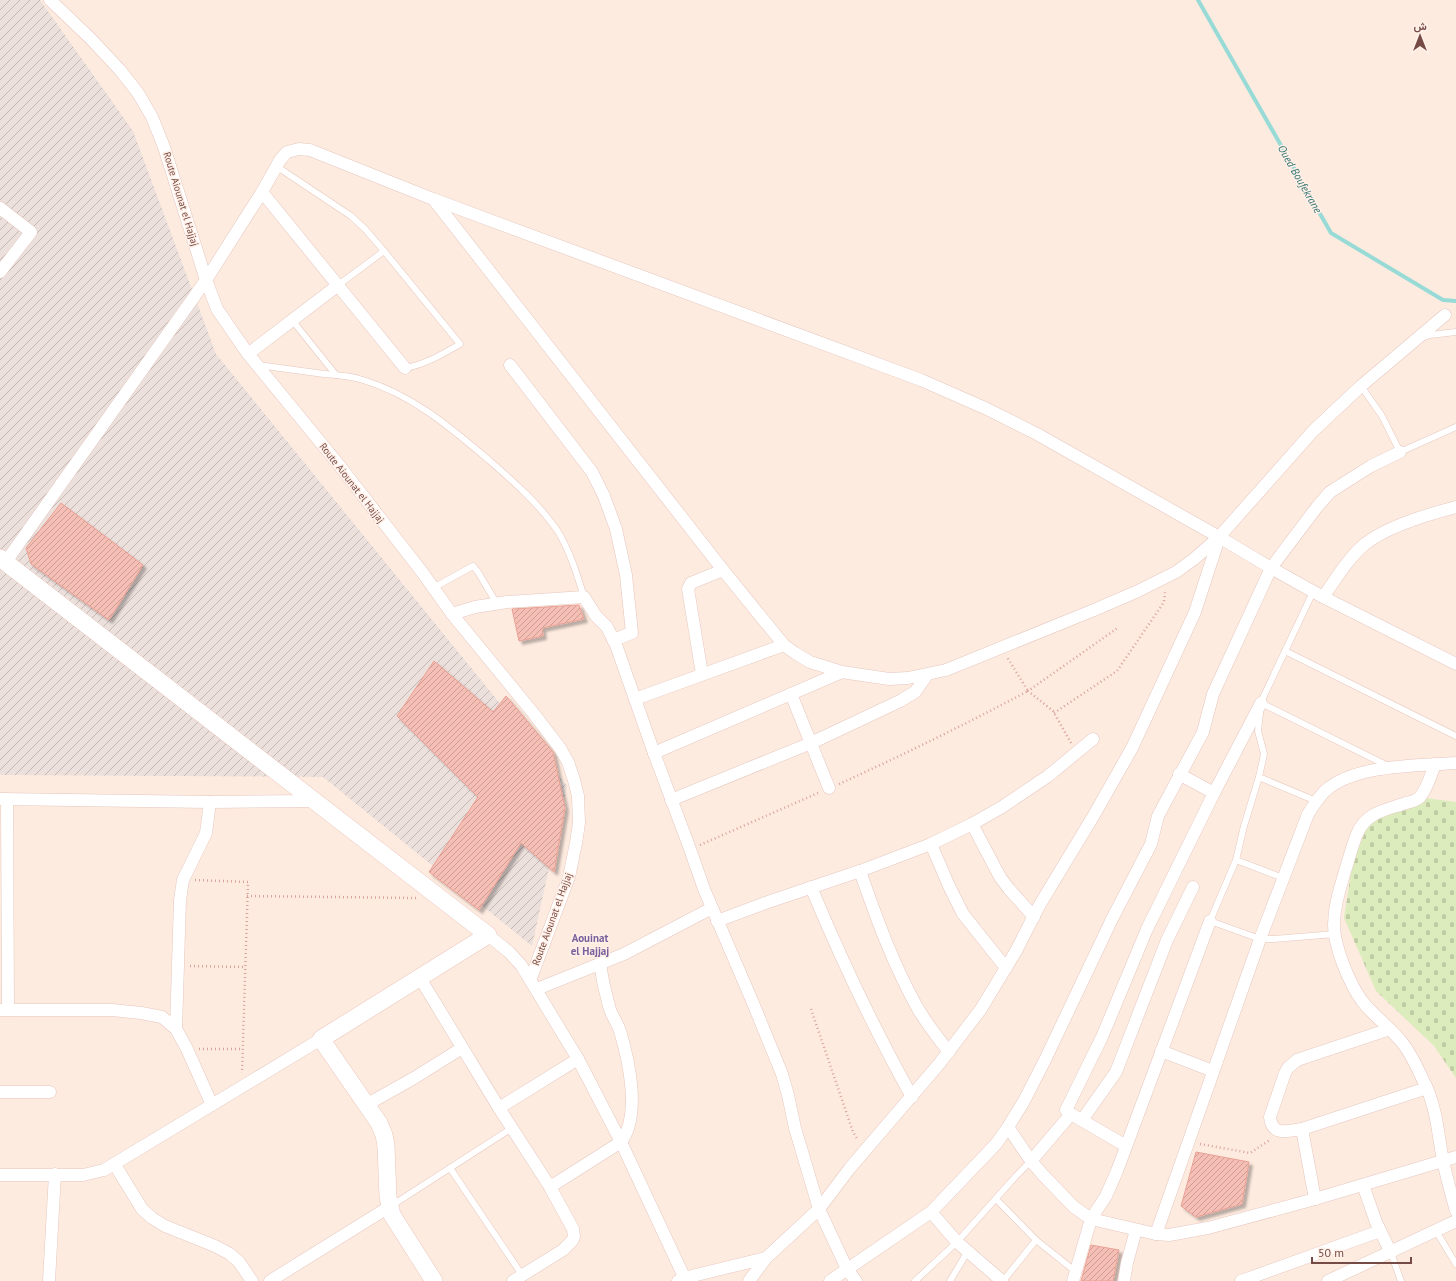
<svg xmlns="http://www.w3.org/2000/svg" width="1456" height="1281" font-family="'PT Sans',Vazirmatn,sans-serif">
	<defs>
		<pattern id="industrial-furrows" width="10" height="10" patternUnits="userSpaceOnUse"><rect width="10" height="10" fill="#ece0dc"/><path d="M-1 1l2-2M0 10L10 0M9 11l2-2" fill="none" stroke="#c4b8b4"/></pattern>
		<pattern id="cemetery-stones" width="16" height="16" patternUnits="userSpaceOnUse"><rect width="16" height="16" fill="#dcecbd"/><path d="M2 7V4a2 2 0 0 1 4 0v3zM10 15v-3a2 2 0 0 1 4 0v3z" fill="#c0cca4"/></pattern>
		<pattern id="building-hatch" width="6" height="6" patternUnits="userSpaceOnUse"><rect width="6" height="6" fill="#f6bfb5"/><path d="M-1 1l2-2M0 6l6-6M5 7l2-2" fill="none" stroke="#cc9d95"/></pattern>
		<filter id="shadow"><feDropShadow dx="3.5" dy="3.5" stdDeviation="1" flood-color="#0004"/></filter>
	</defs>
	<rect width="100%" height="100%" fill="#feebe0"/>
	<path fill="url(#industrial-furrows)" d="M0 0H40L133 131 216 354 567 786 532 946 323 777 0 775Z"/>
	<path fill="url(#cemetery-stones)" d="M1418 797 1456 802V1078L1434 1046 1376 991 1344 918 1353 860 1374 812Z"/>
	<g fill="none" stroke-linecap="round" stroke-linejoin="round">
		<path stroke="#98dbd6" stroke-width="4" d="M1198 0 1331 233 1443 300 1456 301"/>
	</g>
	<g fill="url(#building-hatch)" stroke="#eaa094" filter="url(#shadow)">
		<path d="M61 503 143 565 109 620 31 564 26 548Z"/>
		<path d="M579 605 584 619 542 628 543 636 519 641 512 609Z"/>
		<path d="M434 661 493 712 506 696 553 752 565 808 554 872 521 843 479 910 429 872 478 797 397 716Z"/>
		<path d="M1196 1152 1249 1162 1242 1204 1196 1217 1181 1206Z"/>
		<path d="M1091 1245 1119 1250 1113 1281H1081Z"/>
	</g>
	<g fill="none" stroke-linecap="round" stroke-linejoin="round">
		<defs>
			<g id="lane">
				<path d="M276 166 351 216 365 229 384 251"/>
				<path d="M337 286 384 251 460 344C443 354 424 365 405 368"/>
				<path d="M292 320 336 375"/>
				<path d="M1424 337 1430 335 1456 332"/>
				<path d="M258 365C280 368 302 371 324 374 337 375 351 376 363 380 413 395 451 428 490 461 514 482 538 503 557 530 570 551 577 574 584 597"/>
				<path d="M1361 386 1382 416 1400 452 1456 427"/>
				<path d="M433 588 473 566 478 572 497 604"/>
				<path d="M1285 651 1456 736"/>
				<path d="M1261 703 1388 766"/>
				<path d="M1260 704 1313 592"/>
				<path d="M1260 713 1258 731 1264 754 1259 777 1316 801"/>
				<path d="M1259 777 1244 826 1236 860 1210 921 1260 939H1274L1335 934"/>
				<path d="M1236 860 1283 878"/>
				<path d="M450 1168 522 1275"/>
				<path d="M996 1199 1036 1240 1075 1271"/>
				<path d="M391 1206 512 1128"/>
				<path d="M1436 1231 1456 1264"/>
				<path d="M1391 1253 1401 1281"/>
				<path d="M915 1281 957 1242 1016 1176 1031 1161"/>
				<path d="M950 1281 968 1251"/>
				<path d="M1003 1281 1036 1240"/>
			</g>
			<g id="street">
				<path d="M50 0 90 38 120 70 138 93 152 117 164 147 206 280 217 309 248 354 339 465 422 572 452 614 534 714 560 748 568 762 574 780 578 796 579 823 576 843 569 877 531 978"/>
				<path d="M262 192 405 368"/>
				<path d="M434 200 723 570 784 645 795 653 810 662 842 672 889 679 908 678 946 670 1094 610 1138 591 1176 572 1194 559 1219 537 1313 431 1361 386 1445 315"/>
				<path d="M0 208 31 232 0 272"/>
				<path d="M248 354 337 286"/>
				<path d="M510 365 592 472 604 496 616 529 626 575 632 633 613 640"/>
				<path d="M5 563 206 280 262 192 280 160 287 152 299 149 310 150 433 199 921 380 985 408 1037 434 1219 537 1271 568 1323 597 1456 664"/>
				<path d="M1323 597C1336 579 1348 558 1365 544 1386 527 1429 514 1456 507"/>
				<path d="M452 614 475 607 507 602 584 597 596 616 607 627 616 645 654 753 690 849 704 889 753 1003 782 1074 788 1095 795 1128 819 1209 847 1269 856 1281"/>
				<path d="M702 674 688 589 691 583 723 570"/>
				<path d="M791 694 829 788"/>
				<path d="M635 699 784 645"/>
				<path d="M654 753 842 672"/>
				<path d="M1435 764C1431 775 1427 789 1420 797 1416 801 1411 802 1406 803 1386 810 1366 812 1357 834 1352 846 1349 859 1345 871 1340 889 1334 906 1334 925 1334 946 1349 983 1362 1001 1373 1015 1388 1026 1400 1040 1411 1052 1418 1070 1425 1084 1437 1109 1438 1135 1443 1161 1447 1178 1451 1194 1456 1211"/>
				<path d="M1179 774 1214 793"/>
				<path d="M0 799 210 802 314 801"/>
				<path d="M7 799 8 1010"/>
				<path d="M671 800 811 743 900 701 915 692 927 675"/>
				<path d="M972 824 1000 877 1009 889 1034 917"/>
				<path d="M931 844 949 886 963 914 1006 968"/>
				<path d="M860 871C876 917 893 964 917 1007 926 1023 938 1038 949 1052"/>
				<path d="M811 887C841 959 874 1029 912 1097"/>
				<path d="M717 921 768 902 860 871 931 844 972 824 1002 807 1048 776 1093 739"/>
				<path d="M488 935 509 952 521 965 578 1059 621 1142 686 1281"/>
				<path d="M420 978 499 1108 550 1187 573 1229 574 1237 572 1241 563 1250 513 1281"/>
				<path d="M537 989 624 954 712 908"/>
				<path d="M0 1010H112L141 1013 162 1017 176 1029 187 1049 212 1105"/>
				<path d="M176 1029 180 900 183 880 206 833 210 802"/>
				<path d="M1161 1051 1213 1071"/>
				<path d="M0 1092H50"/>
				<path d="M366 1105 414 1078 462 1048"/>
				<path d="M499 1108 578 1059"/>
				<path d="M1082 1120 1116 1072 1167 940 1193 887"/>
				<path d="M1008 1127 1031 1161 1044 1176 1074 1207 1091 1219 1156 1234 1169 1235 1208 1228 1315 1199 1456 1157"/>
				<path d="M1302 1129C1288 1131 1272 1137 1270 1117L1285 1073 1288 1068 1297 1060 1390 1029"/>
				<path d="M1126 1146 1071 1114 1066 1110 1102 1037 1147 929 1214 793 1261 703"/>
				<path d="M1031 1161 1071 1114"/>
				<path d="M115 1165 142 1209 152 1218 165 1226 215 1246 230 1254 239 1262 252 1281"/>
				<path d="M0 1175H83L104 1170 321 1039"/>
				<path d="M1363 1185 1376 1222 1391 1253"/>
				<path d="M550 1187 621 1142C641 1115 629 1061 620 1031 617 1022 611 1015 609 1006 605 992 602 978 600 964"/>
				<path d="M1315 1199 1302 1129 1427 1088"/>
				<path d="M931 1212 957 1242 1002 1281"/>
				<path d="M1156 1234 1260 939 1308 814C1313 806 1318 798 1325 791 1355 764 1417 766 1456 763"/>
				<path d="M49 1281 55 1174"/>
				<path d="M270 1281 389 1207"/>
				<path d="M678 1281 684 1278 766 1258"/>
				<path d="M749 1281 766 1258 819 1209 850 1168 939 1064 981 1009 1016 951 1039 906 1094 815 1132 748 1195 612 1219 538"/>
				<path d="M830 1281 931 1212 996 1144 1008 1127 1024 1101 1045 1060 1112 919 1151 844 1158 816 1203 732 1213 694 1271 568 1317 507 1330 492 1371 466 1400 452"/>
				<path d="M1073 1281 1091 1219 1106 1196 1117 1171 1210 921"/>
				<path d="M1124 1281 1127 1263 1136 1230"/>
				<path d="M1241 1281 1380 1231"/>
				<path d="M1328 1281 1456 1221"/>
			</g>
			<path id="secondary" d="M0 558 488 935 321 1039 379 1123 384 1135 386 1146 388 1197 392 1215 434 1281"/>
		</defs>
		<use href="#lane" stroke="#e5c7be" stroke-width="7"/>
		<use href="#street" stroke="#e5c7be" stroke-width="13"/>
		<use href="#secondary" stroke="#eac5ba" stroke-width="18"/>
		<g stroke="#daa299" stroke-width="2.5" stroke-dasharray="1 3" stroke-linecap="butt">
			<path d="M1054 713 1117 671 1164 602 1165 592"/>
			<path d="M1071 743 1053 711 1028 691 1119 627"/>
			<path d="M839 784C903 755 966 724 1028 691L1007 657"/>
			<path d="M700 845 818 793"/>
			<path d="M195 880 248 882 242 1073"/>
			<path d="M247 896 417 898"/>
			<path d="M190 966 245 967"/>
			<path d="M811 1009 853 1132 858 1140"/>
			<path d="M199 1049H243"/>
			<path d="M1200 1144 1250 1153 1270 1140"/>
		</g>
		<use href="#lane" stroke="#fff" stroke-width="6"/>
		<use href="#street" stroke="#fff" stroke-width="12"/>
		<use href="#secondary" stroke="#fff" stroke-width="17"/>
	</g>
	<g text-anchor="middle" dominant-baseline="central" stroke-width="3" stroke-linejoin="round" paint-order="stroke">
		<g font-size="10" fill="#774b45" stroke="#fff0e8">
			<text transform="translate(181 199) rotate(73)">Route Aiounat el Hajjaj</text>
			<text transform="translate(352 483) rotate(52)">Route Aiounat el Hajjaj</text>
			<text transform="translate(552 919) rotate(-70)">Route Aiounat el Hajjaj</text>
		</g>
		<g font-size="11" font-style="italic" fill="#357672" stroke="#fff0e8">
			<text transform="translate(1300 179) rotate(60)">Oued Boufekrane</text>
		</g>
		<g font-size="11" font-weight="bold" fill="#79609b" stroke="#fff0e8">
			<text x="590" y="938">Aouinat<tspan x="590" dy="13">el Hajjaj</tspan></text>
		</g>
	</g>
	<g transform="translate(1420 36)" stroke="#fff0e8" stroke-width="3" paint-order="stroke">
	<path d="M0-3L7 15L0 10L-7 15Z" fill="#774b45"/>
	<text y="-6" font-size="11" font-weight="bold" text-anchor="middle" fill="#774b45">ش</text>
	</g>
	<path d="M1312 1257v6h99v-6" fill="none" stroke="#774b45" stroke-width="2"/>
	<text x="1318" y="1257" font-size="12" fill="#774b45" stroke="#fff0e8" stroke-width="3" paint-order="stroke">50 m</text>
</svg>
